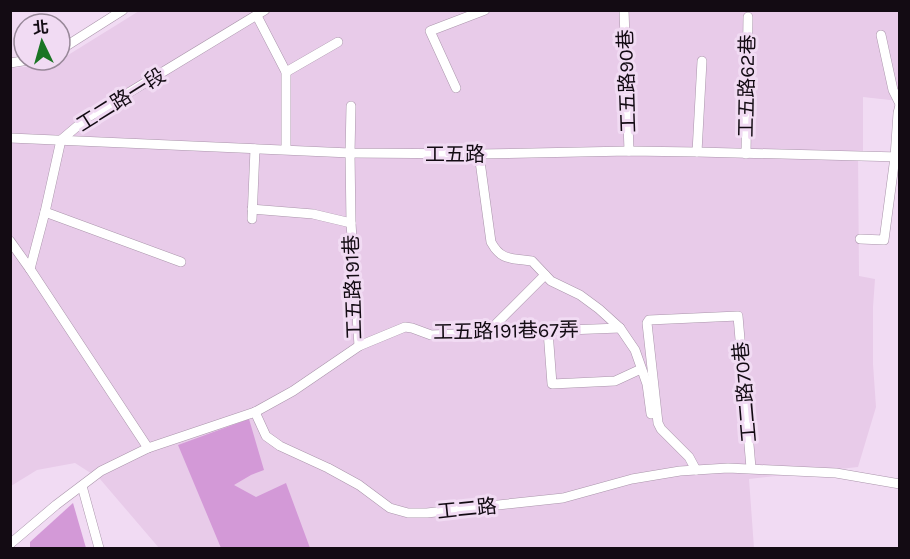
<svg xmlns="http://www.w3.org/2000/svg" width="910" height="559" font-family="Karla,'Noto Sans TC',sans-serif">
	<rect width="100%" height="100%" fill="#f1dbf3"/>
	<path fill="#e8cbe9" d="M139 11H899V101L863 97V152H858L859 276 875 279 873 307V364L876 407 858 467 749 479 754 548H159L100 479 75 463 37 470 11 486V68L52 65Z"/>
	<g fill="#d399d7">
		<path d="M249 419 264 470 251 475 234 485 256 497 286 483 310 548H221L178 445Z"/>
		<path d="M73 503 86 548H30V542Z"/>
	</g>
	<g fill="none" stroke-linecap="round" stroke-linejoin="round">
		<defs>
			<g id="minor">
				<path d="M624 10 629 151"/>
				<path d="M257 16 286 72V149"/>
				<path d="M881 35 893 90 900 104"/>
				<path d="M60 50 123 10"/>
				<path d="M10 63 29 60"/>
				<path d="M286 72 338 42"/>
				<path d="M456 88 430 31 485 10"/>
				<path d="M351 106 350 153 351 223 359 346"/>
				<path d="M10 138 350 153 479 154 629 151 697 152 900 157"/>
				<path d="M697 152 702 61"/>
				<path d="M479 154 491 242C501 261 512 258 532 261L551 281 580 295 599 309 620 328 635 350 647 384 651 414"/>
				<path d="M746 154 748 17"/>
				<path d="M252 209 313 214 351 223"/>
				<path d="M45 212 181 262"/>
				<path d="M252 219 255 149"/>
				<path d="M860 239 884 240 895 157 898 113 900 105"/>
				<path d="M10 241 30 269 148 448"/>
				<path d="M30 269 45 212 61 140 87 118 265 10"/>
				<path d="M495 325 545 275"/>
				<path d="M548 331 552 384 615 381 641 369"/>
				<path d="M255 412 293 391 359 346 405 327 412 328 431 335 620 328"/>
				<path d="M696 470 689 457 661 429 658 423 647 323 649 320 738 316 751 468"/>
				<path d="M82 486 99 548"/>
				<path d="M10 544 56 505 101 471 148 448 255 412 266 436 280 446 328 468 359 485 390 508 408 513H427L479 507 563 498 632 479 680 471 728 468 836 473 900 484"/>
			</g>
		</defs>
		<use href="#minor" stroke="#aa95ab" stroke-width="10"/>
		<use href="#minor" stroke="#fff" stroke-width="9"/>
	</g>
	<g text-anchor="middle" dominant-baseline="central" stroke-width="6" stroke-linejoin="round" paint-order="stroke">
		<g font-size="20" fill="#130b13" stroke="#f1dbf3">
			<text transform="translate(627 81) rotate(-92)">工五路90巷</text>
			<text transform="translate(747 86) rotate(-89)">工五路62巷</text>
			<text transform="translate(121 100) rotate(-32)">工二路一段</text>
			<text x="455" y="154">工五路</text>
			<text transform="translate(353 287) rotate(-92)">工五路191巷</text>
			<text transform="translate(506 331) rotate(-1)">工五路191巷67弄</text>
			<text transform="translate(745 392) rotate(-95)">工二路70巷</text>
			<text transform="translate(467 509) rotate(-6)">工二路</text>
		</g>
	</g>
	<rect width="910" height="559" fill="none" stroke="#130b13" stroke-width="24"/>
	<g transform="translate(42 42) rotate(355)"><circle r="28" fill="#f1dbf3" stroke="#988899" stroke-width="1.5"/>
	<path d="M0-4.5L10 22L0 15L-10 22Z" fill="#1a7524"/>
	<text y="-9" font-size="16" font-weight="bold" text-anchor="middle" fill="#130b13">北</text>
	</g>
</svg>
